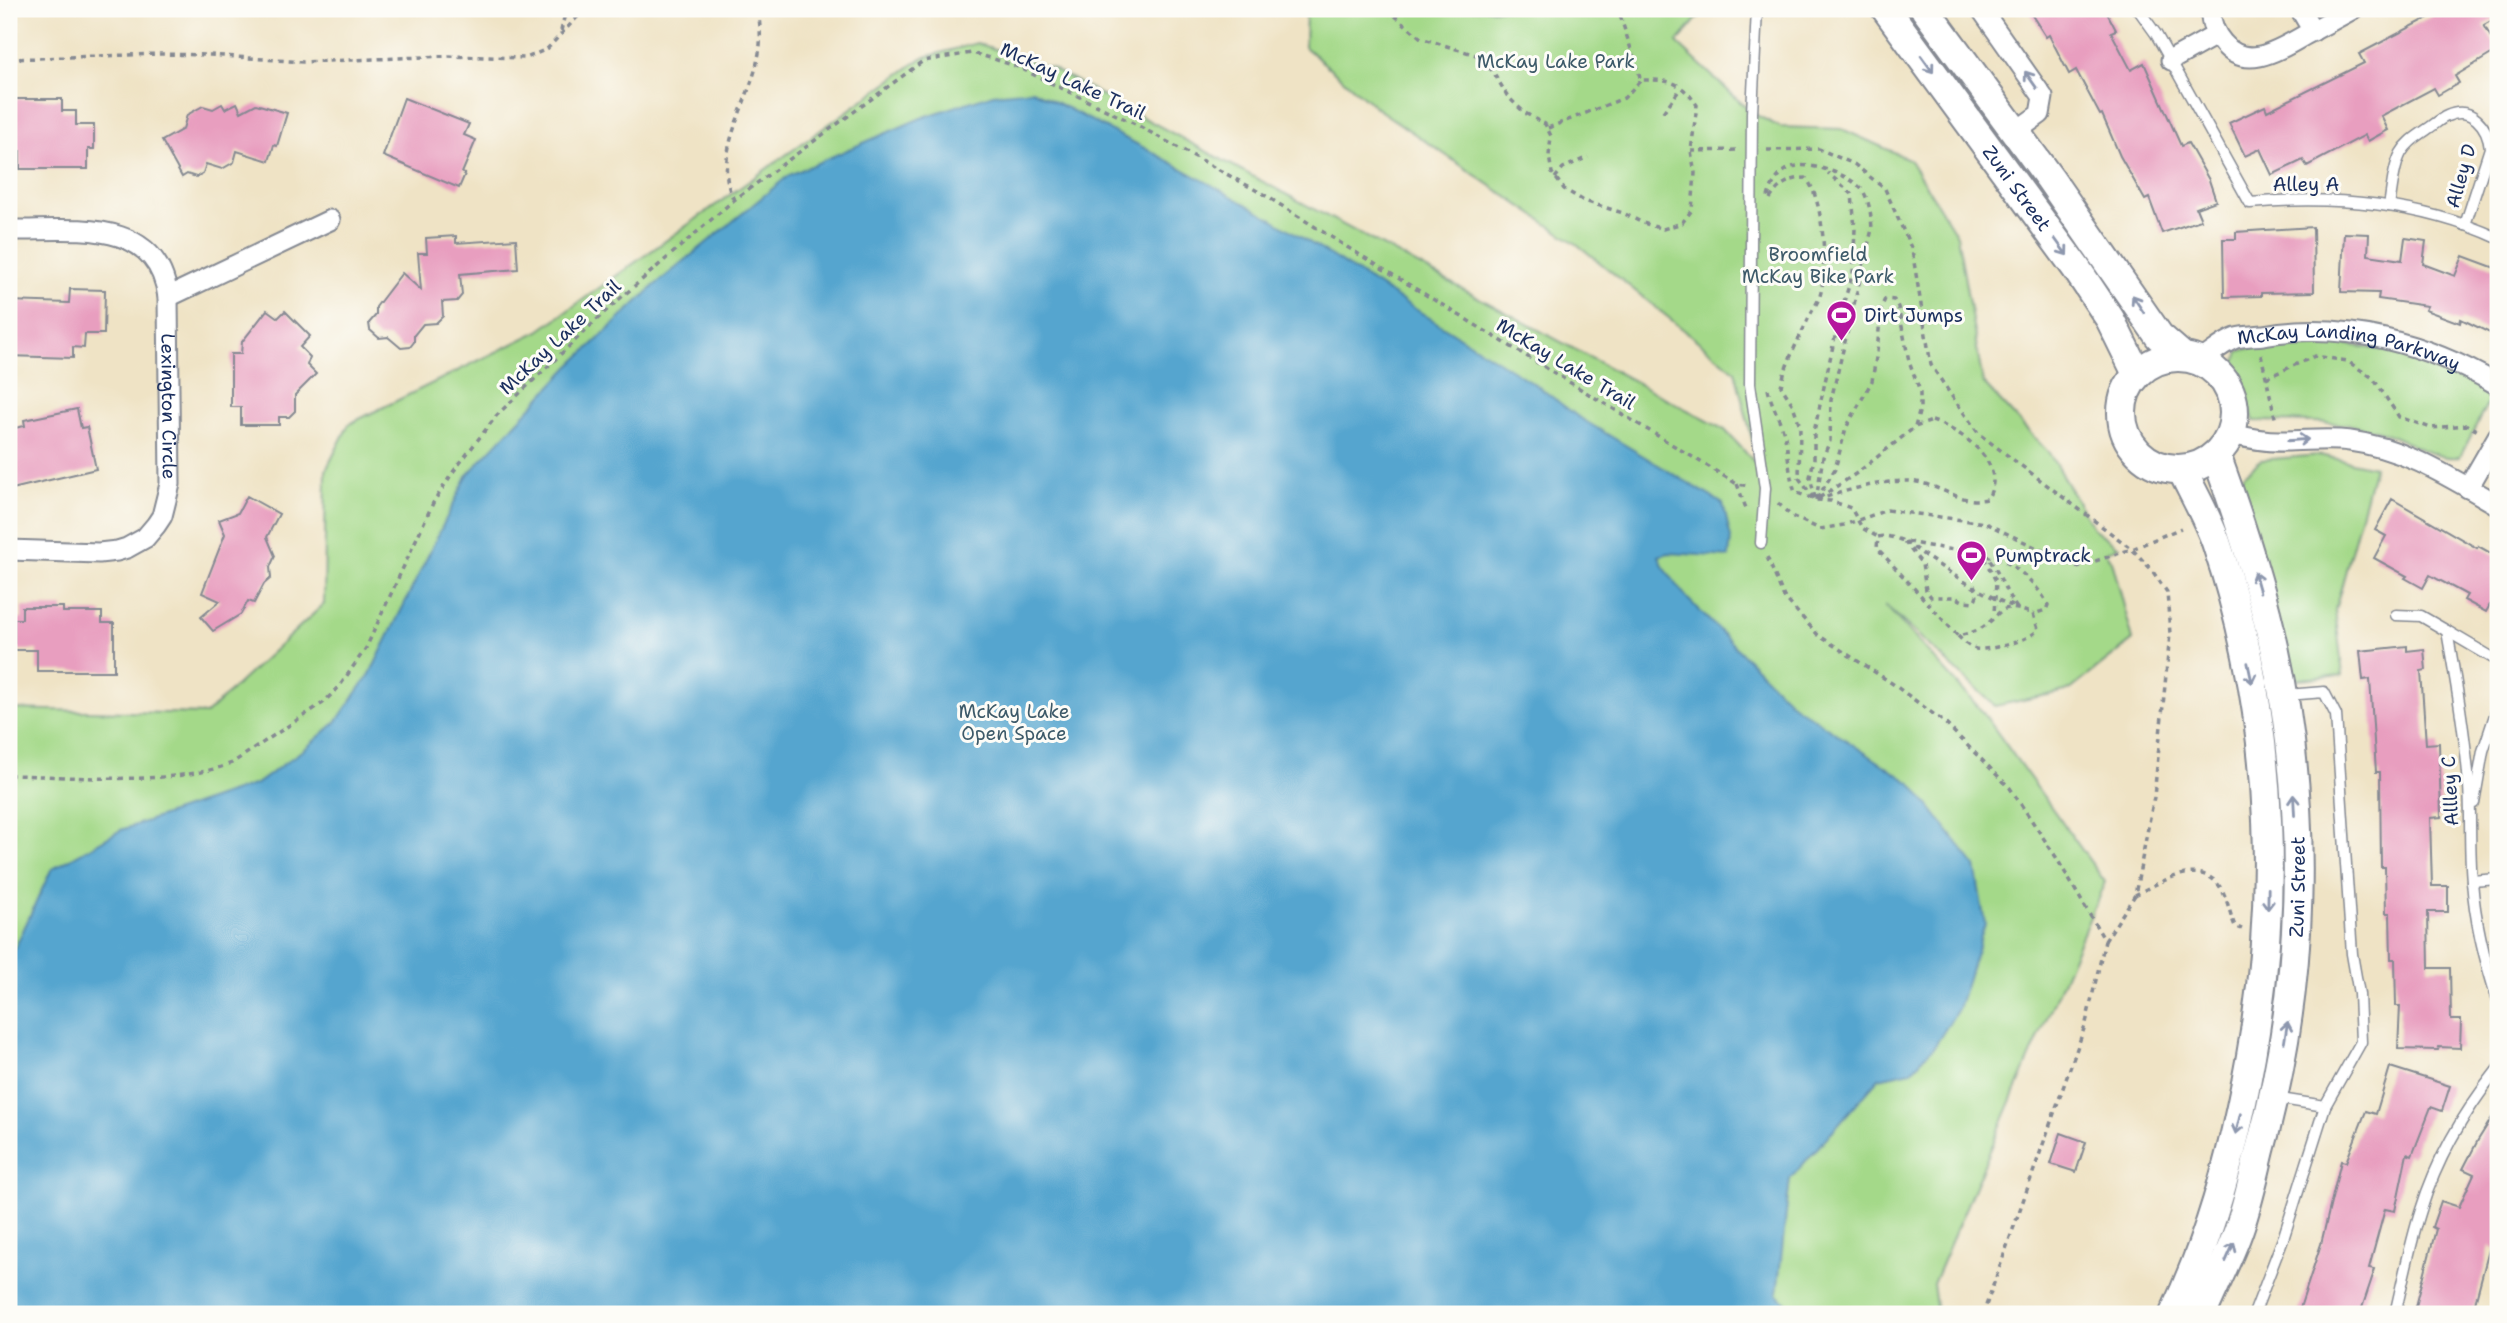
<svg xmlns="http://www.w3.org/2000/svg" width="2507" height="1323" font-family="'Shantell Sans',sans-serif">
	<rect width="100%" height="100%" fill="#fdfcf7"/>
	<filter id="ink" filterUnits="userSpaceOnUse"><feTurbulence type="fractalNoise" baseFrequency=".0143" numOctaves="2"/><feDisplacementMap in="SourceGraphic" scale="14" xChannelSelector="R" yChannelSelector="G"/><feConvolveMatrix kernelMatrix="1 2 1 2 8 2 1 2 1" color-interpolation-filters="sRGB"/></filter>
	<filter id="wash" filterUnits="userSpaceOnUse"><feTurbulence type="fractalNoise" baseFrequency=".00686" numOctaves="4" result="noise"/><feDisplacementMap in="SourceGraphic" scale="28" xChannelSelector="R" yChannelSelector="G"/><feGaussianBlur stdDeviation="1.57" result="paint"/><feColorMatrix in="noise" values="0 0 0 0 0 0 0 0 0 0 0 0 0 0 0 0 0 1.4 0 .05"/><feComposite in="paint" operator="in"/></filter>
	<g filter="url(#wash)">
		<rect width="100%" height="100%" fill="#efe3c5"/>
		<g fill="#a4d989" stroke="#608474" stroke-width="2">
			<path d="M1306 9H1705L1677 43 1752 113 1780 127 1842 129 1909 159 1957 235 1983 383 2049 453 2093 528 2119 547 2106 551 2112 561 2133 640 2070 690 1995 706 1885 605 1981 710 2105 882 1933 1284 1937 1314H9V709L206 714 324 604 326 470 349 424 539 331 922 58 977 43 1053 69 1725 430 1759 467 1735 371 1578 245 1378 109 1305 47Z"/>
			<path d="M2330 342 2396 352 2478 385 2489 400 2460 457C2429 460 2407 439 2379 431 2341 420 2293 422 2254 421L2235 364 2239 351 2264 345Z"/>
			<path d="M2319 455 2374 467 2335 610 2343 675 2288 680 2239 479 2261 460Z"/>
		</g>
		<path fill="#54a5cf" stroke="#386a96" stroke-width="2" d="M1032 90 1152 152 1271 218 1539 387 1577 416 1723 504 1731 538 1729 557 1669 553 1659 556 1663 566 1687 598 1792 704 1912 784 1975 866 1985 924 1958 1009 1934 1047 1911 1071 1879 1078 1790 1179 1777 1294 1797 1314H9V961L51 870 121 830 256 784 307 747 336 722 370 674 468 474 569 367 655 285 789 175 921 118 993 94Z"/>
		<g id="blocks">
			<g fill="#e89ebf">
				<path d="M2028 9H2105L2116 30 2111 32 2131 70 2144 63 2181 146 2188 143 2209 180 2216 201 2196 208 2201 220 2162 233 2149 198 2145 200 2120 156 2102 114 2100 115 2076 70 2069 74 2049 35 2046 37Z"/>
				<path d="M2445 9H2498V17L2484 25 2498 50 2455 76 2459 83 2438 95 2434 88 2381 116 2388 130 2368 141 2365 135 2307 166 2303 160 2272 175 2260 149 2245 156 2229 123 2265 106 2267 111 2364 63 2359 54Z"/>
				<path d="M404 98 469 124 464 135 476 140 462 173 465 174 459 188 383 156Z"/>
				<path d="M9 99H62V111H76V125H94V149H88V169H20V151H9Z"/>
				<path d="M237 103 241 112 256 104 287 113 277 146 274 145 269 161 237 151 234 162 222 169 206 164 203 173 196 177 187 174 182 177 162 141 183 129 187 115 203 106 213 109 222 104 225 109Z"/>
				<path d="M2313 227 2314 292 2261 293V296L2224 297 2223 239H2236V232Z"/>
				<path d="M2344 233 2369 234 2368 255 2402 260 2405 238 2426 241 2423 264 2455 276 2463 256 2498 269V337L2461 319 2460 323 2425 310 2427 306 2378 299 2379 293 2341 292Z"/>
				<path d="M456 236V243L516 239 518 269 460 274 462 295 457 301 442 302 443 316 436 323 423 324 414 335V342L410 347 401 348 388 337 379 338 370 330 369 323 376 315V307L402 273 421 290 418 253H427L426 238Z"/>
				<path d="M70 289 105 290 104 334H85L84 348 73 347V358L9 356V301L69 303Z"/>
				<path d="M267 310 278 318 285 311 310 336 300 347 310 357 307 365 316 374 295 395V411L289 417H279V425H241V407H231V354H241L242 342Z"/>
				<path d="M77 409 81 428 87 427 96 469 12 489 11 484 9 485V429L25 426 24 420Z"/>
				<path d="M247 496 279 514 267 537 275 556 270 567 271 578 264 584 254 603 248 601 241 614 213 631 201 617 220 601 202 593 225 534 219 520 238 513Z"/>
				<path d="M2392 499 2477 548 2478 546 2498 557V590L2486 612 2464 600 2467 595 2430 575 2423 588 2405 578 2407 576 2374 558 2386 536 2375 530Z"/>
				<path d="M22 607H63V612H102V623H114V671H37V650H14V619H22Z"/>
				<path d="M2407 646V651L2424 649 2426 670 2421 671 2426 744 2439 743 2441 817 2430 818 2432 886H2448V912H2428L2429 968H2450L2451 1020H2461L2460 1048 2439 1047 2438 1050 2398 1049 2400 1006H2396L2395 959H2391L2390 913H2386L2385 867H2381L2380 772H2376L2370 679 2363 680 2360 651Z"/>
				<path d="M2390 1067 2450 1086 2442 1111 2431 1107 2412 1156 2407 1154 2395 1211 2385 1209 2369 1268 2375 1269 2360 1314H2298L2321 1244 2341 1161 2346 1162 2366 1111 2376 1114Z"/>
				<path d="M2498 1108V1249L2490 1246 2472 1314H2414L2436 1229 2432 1227 2441 1201 2459 1207 2474 1174 2463 1169 2478 1140Z"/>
				<path d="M2061 1133 2086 1142 2076 1172 2051 1164Z"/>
			</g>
		</g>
	</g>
	<g filter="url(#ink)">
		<use href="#blocks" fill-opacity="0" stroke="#858992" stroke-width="2"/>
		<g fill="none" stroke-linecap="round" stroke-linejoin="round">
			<defs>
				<g id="service">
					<path d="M1757 9 1752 113 1750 384 1765 488 1761 543"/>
					<path d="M2138 9 2156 34 2250 203C2333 195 2421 203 2498 238"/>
					<path d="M2389 206C2392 190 2393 168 2401 153 2407 142 2418 136 2429 128 2434 125 2440 119 2447 116 2471 105 2488 126 2490 148L2465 225"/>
					<path d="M2396 615 2421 616 2447 631C2456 682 2465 733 2469 785 2471 817 2469 849 2472 881 2475 923 2485 962 2498 1001"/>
					<path d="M2447 631 2498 661"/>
					<path d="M2474 803 2483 751 2498 706"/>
					<path d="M2472 881 2498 879"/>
					<path d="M2275 1098 2325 1106"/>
					<path d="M2254 1314 2284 1236 2325 1106 2361 1042 2359 994 2352 954 2336 715 2324 692 2287 695"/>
					<path d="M2395 1314C2403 1280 2410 1244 2421 1210 2437 1158 2464 1112 2498 1069"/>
				</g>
				<g id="minor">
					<path d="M1981 9 2043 97 2040 114 2015 132"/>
					<path d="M2211 9C2210 22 2214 33 2223 43 2246 72 2280 49 2305 35 2321 26 2337 18 2353 9"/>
					<path d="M2300 9 2313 31"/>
					<path d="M2171 60 2216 35"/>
					<path id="s1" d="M9 230C70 231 157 215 168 297L170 484 162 516 156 525 145 538 127 548 117 551 99 553 9 550"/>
					<path d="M168 297 330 220"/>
					<path id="s2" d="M2200 361C2211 354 2224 342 2236 338 2245 336 2255 336 2263 335 2345 320 2428 344 2498 385"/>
					<path d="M2231 434C2248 438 2266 442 2284 441 2306 441 2328 438 2350 441 2405 448 2451 478 2498 505"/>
					<path d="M2468 488 2498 436"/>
				</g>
				<g id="secondary">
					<path id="s3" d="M1886 9 2076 268 2110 319 2137 374"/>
					<path d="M1925 9 2050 179 2159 336 2182 356"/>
					<circle cx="2178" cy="413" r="56"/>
					<path d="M2174 1314C2205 1248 2226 1179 2241 1107 2282 919 2278 725 2216 542 2207 517 2193 493 2182 470"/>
					<path id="s4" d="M2202 1314C2213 1288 2226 1263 2236 1237 2247 1209 2253 1179 2260 1150 2305 987 2310 812 2274 647 2260 582 2239 518 2216 455"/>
				</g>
			</defs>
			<use href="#service" stroke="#858992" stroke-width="13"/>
			<use href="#minor" stroke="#858992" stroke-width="23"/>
			<use href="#secondary" stroke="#858992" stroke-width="32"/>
			<g stroke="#858992" stroke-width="3.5" stroke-dasharray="5 5" stroke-linecap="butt">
				<path d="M1387 9 1421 38 1479 56 1494 73 1508 97 1525 113 1545 124 1551 136 1549 156 1552 173 1564 189 1584 201 1623 213 1643 223 1663 229 1682 223 1692 210 1695 173 1691 151 1697 105C1679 80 1670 80 1641 80L1618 9"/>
				<path d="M561 31 566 9"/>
				<path d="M9 59 160 54 210 55 303 62 447 56 526 58 547 49 585 9"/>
				<path d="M1663 112 1681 88"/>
				<path d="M1548 128 1624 98 1641 80"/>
				<path d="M1767 150 1819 149 1854 164 1885 189 1912 250 1931 365 1951 395 1979 434 2132 549 2151 569 2167 592 2170 634 2154 797 2135 895 2105 941"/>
				<path d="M1691 151 1738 150"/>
				<path d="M1555 178 1563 168 1588 157"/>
				<path d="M1768 197C1771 185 1779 172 1792 167 1810 161 1852 175 1863 191 1870 203 1871 215 1872 229L1831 400 1830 441 1823 457 1816 500"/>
				<path d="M1770 199C1778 185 1790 178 1806 178 1824 200 1827 265 1821 292 1819 301 1813 309 1809 317 1799 339 1786 362 1781 386L1793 405 1800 426 1799 478 1814 499"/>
				<path d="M734 200C710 156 750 102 758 58 762 41 760 25 758 9"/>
				<path d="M2261 354 2276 422"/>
				<path d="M2266 378 2315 356 2347 361 2373 378 2399 417 2431 428 2467 425 2478 431"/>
				<path d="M1768 389C1772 408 1783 423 1786 442 1789 459 1789 475 1795 492L1816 500 1831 501 1851 508 1862 528 1878 537"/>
				<path d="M1932 421C1962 430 2010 465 1987 499 1959 505 1937 482 1908 481 1876 481 1846 491 1816 500L1857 473 1915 427Z"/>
				<path d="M1737 484 1747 511"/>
				<path d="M1815 498 1810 477 1814 459V432L1840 314 1853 273 1855 229 1852 194 1828 173"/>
				<path d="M1817 499 1835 469 1846 428 1872 381 1877 352 1881 308 1885 299 1894 300 1898 307 1909 361 1920 391V409L1915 427"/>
				<path d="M1778 503 1791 516 1820 529 1844 525 1887 510 1985 523 2077 567 2132 549 2181 528"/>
				<path d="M1767 557 1784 597 1818 635 1893 684 1944 722 2010 788 2056 857 2105 941 2086 1023 1983 1314"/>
				<path d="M1984 558 1996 581 1994 614"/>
				<path d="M1974 585C1977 592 1979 596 1973 602L1963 601 1954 597H1931L1926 590 1922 564 1903 540C1937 565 1978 593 2017 608 2004 592 2001 574 1988 558"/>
				<path d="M1958 636C1963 641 1968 647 1976 649 1988 651 2033 640 2038 629L2033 614C1996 600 2004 614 1980 629 1973 633 1965 634 1958 636L1877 548 1878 537C1889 534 1898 540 1909 542 1936 549 1988 552 2011 565 2025 574 2041 590 2048 605L2046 610 2033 614"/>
				<path d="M9 775C74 776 173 787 232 763L323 703 339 687 366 648 433 503 453 472 497 415 608 309 734 200 923 61 972 53 994 59 1018 67 1135 124 1263 194 1347 247 1737 484 1749 486"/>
				<path d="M2135 895C2160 882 2203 856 2222 890 2228 901 2230 915 2235 926L2242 929"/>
			</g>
			<use href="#service" stroke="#fff" stroke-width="10"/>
			<use href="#minor" stroke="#fff" stroke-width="19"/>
			<use href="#secondary" stroke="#fff" stroke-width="28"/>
		</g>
		<defs><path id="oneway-shaft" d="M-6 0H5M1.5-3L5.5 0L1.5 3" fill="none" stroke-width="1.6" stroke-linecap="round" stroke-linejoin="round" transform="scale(1.75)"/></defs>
		<g stroke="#8d97ae">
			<use href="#oneway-shaft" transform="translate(1927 64) rotate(54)"/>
			<use href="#oneway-shaft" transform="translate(2031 80) rotate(-125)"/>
			<use href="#oneway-shaft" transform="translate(2061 247) rotate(54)"/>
			<use href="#oneway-shaft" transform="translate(2138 304) rotate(-123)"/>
			<use href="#oneway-shaft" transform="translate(2298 440) rotate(-4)"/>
			<use href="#oneway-shaft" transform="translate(2257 582) rotate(-106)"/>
			<use href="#oneway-shaft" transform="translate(2250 673) rotate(78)"/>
			<use href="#oneway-shaft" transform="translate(2294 805) rotate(-93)"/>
			<use href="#oneway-shaft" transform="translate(2268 899) rotate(91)"/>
			<use href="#oneway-shaft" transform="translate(2286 1032) rotate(-81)"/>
			<use href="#oneway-shaft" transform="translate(2238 1124) rotate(103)"/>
			<use href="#oneway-shaft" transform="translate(2230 1252) rotate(-66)"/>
		</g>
	</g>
	<defs>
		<symbol id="stadium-pin" viewBox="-11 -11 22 30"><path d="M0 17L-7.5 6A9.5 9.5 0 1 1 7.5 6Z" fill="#b5179e" stroke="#fdfcf7"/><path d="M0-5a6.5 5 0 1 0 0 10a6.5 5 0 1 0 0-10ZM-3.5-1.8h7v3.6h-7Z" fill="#fff"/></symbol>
	</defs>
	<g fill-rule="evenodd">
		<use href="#stadium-pin" x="1824" y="298" width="35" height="47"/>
		<use href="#stadium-pin" x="1954" y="538" width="35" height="47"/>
	</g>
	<g text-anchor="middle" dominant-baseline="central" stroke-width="6" stroke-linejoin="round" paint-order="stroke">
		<g font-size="19" fill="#3d5a69" stroke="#fdfcf7">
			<text x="1556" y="61">McKay Lake Park</text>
			<text x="1818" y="254">Broomfield<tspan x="1818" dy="22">McKay Bike Park</tspan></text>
			<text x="1014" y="711">McKay Lake<tspan x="1014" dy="22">Open Space</tspan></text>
		</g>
		<g font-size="19" fill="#1b2f5e" stroke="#fdfcf7">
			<text transform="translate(1073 81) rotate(25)">McKay Lake Trail</text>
			<text transform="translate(2461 176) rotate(-74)">Alley D</text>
			<text x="2306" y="184">Alley A</text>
			<text stroke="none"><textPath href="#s3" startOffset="222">Zuni Street</textPath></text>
			<text transform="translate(560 337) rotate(-43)">McKay Lake Trail</text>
			<text stroke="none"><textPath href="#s2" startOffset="158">McKay Landing Parkway</textPath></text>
			<text transform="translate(1566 364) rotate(31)">McKay Lake Trail</text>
			<text stroke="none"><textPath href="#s1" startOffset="303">Lexington Circle</textPath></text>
			<text transform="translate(2450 791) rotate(-93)">Allley C</text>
			<text stroke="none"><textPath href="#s4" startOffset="441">Zuni Street</textPath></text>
		</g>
		<g font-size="19" fill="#1b2f5e" stroke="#fdfcf7" text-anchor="start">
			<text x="1864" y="315">Dirt Jumps</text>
			<text x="1995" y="555">Pumptrack</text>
		</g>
	</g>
	<rect width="2507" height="1323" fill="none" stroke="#fdfcf7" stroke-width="35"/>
</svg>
